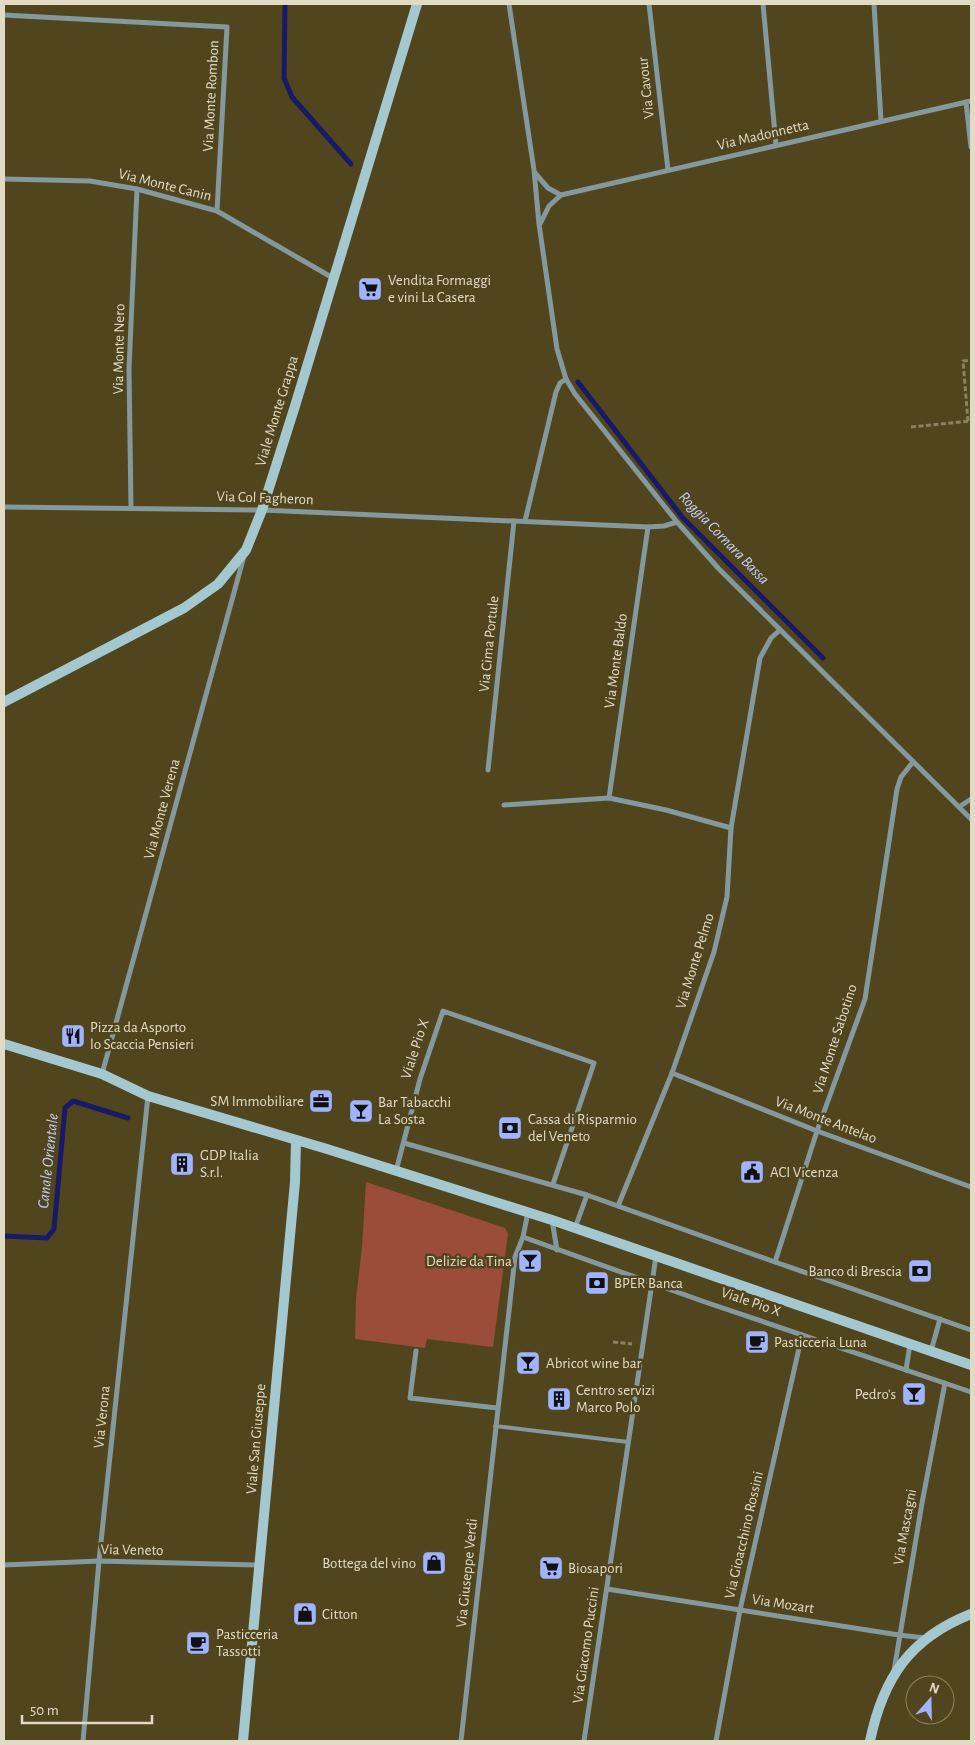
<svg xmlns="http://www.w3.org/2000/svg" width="975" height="1745" font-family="'Alegreya Sans',sans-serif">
	<rect width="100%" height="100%" fill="#51451e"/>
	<path fill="#9c4c3b" d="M366 1182 505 1228 508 1234 493 1347 427 1339 425 1348 355 1339 356 1299 362 1247Z"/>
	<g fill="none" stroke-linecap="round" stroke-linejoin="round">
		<g stroke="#181967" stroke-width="5">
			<path d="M285 4 284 78 292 97 351 164"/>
			<path d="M578 382 683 518 823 658"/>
			<path d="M4 1236 47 1238 54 1229 65 1108 73 1101 128 1118"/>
		</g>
		<g stroke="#8c8262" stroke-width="3" stroke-dasharray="5 2.5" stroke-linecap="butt">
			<path d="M968 421 963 361 971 360"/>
			<path d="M911 427 971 421"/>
			<path d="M613 1342 632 1344"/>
		</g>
		<path stroke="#83999e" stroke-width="4" d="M495 1426 628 1442"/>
		<g stroke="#83999e" stroke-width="5">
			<path d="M509 4 534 170 539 224 557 349 566 379 575 394 677 522 719 569 971 819"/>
			<path d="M649 4 668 170"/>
			<path d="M763 4 776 145"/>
			<path d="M874 4 881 121"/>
			<path d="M4 15 227 27 217 211"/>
			<path d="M966 102 971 147"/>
			<path d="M535 173 548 188 561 195"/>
			<path d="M4 179 90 181 137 189 217 211 333 278"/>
			<path d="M540 224 549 206 561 195 971 101"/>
			<path d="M4 507 262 510 648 527 664 526 677 522"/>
			<path d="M131 508 129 369 137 189"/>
			<path d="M525 521 556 392 560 383 566 379"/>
			<path d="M488 770 514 521"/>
			<path d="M609 798 648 527"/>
			<path d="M504 805 609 798 666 810 731 828"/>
			<path d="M959 807 971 799"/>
			<path d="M672 1073 817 1131 971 1187"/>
			<path d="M102 1074 244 556"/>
			<path d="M404 1143 587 1195 775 1262 971 1330"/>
			<path d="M396 1171 420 1079 443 1011 594 1063 553 1184"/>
			<path d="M618 1206 672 1073 714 952 727 897 731 828 760 658 771 638 780 630"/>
			<path d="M552 1220 557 1250"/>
			<path d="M575 1228 587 1195"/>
			<path d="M523 1237 705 1302 971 1392"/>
			<path d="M775 1262 817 1131 865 999 897 789 901 777 913 762"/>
			<path d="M416 1351 410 1398 497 1408"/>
			<path d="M931 1351 940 1319"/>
			<path d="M906 1370 910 1344"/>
			<path d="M4 1565 99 1561 259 1565"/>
			<path d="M607 1589 899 1635 925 1638"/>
			<path d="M894 1671 922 1503 945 1383"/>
			<path d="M83 1741 99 1561 148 1096"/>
			<path d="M461 1741 515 1257 523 1237 528 1212"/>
			<path d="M584 1741 656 1256"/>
			<path d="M716 1741 740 1610 802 1335"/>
		</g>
		<g stroke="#a4c8d0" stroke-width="10">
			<path d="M4 702 184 608 218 584 246 550 262 510 295 406 417 4"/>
			<path d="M4 1044 102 1074 148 1096 327 1149 552 1220 971 1365"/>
			<path d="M243 1741 295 1182 296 1140"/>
			<path d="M870 1741C883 1678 910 1638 971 1614"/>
		</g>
	</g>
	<defs>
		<symbol id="supermarket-square" viewBox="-11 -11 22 22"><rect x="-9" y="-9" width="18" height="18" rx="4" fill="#a0b3fd" stroke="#51451e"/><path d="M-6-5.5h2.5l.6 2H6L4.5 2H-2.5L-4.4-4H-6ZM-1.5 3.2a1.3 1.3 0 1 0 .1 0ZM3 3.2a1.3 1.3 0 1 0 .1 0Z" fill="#111"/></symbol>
		<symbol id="restaurant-square" viewBox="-11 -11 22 22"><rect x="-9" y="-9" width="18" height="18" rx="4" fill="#a0b3fd" stroke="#51451e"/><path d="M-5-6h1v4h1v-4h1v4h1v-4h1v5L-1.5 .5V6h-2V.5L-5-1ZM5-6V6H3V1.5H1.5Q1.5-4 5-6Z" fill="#111"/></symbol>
		<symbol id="office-square" viewBox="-11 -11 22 22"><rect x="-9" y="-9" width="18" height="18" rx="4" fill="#a0b3fd" stroke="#51451e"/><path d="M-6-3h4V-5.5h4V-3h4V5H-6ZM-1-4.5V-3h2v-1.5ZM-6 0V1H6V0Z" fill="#111"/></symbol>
		<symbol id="bar-square" viewBox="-11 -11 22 22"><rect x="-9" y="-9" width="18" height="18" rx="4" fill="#a0b3fd" stroke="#51451e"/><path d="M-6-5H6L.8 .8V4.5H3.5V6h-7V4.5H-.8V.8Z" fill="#111"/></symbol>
		<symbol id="bank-square" viewBox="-11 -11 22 22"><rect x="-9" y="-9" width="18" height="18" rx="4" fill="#a0b3fd" stroke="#51451e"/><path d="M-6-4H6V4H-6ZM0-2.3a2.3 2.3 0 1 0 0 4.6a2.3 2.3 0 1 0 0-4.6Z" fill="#111"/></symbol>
		<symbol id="building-square" viewBox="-11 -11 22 22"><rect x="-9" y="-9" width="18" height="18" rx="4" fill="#a0b3fd" stroke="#51451e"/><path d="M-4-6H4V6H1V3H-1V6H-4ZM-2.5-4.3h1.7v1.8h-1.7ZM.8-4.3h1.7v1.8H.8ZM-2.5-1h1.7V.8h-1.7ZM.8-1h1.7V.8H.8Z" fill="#111"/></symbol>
		<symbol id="civic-square" viewBox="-11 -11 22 22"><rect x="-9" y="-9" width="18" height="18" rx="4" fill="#a0b3fd" stroke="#51451e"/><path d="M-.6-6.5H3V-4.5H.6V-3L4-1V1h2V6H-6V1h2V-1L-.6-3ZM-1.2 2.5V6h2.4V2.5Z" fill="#111"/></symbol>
		<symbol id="cafe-square" viewBox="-11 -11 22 22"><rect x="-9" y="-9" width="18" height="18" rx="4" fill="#a0b3fd" stroke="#51451e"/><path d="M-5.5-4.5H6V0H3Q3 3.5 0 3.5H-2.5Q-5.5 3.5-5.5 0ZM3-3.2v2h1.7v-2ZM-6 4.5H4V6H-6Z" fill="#111"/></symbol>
		<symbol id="shop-square" viewBox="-11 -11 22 22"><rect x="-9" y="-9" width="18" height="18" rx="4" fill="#a0b3fd" stroke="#51451e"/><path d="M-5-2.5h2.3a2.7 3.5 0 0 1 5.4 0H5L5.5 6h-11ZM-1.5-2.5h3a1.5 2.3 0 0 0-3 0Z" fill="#111"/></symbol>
	</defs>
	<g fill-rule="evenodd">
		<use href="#supermarket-square" x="356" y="275" width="28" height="28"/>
		<use href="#restaurant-square" x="59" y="1022" width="28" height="28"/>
		<use href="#office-square" x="307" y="1087" width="28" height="28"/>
		<use href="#bar-square" x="347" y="1097" width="28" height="28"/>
		<use href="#bank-square" x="496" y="1114" width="28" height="28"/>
		<use href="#building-square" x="168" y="1150" width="28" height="28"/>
		<use href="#civic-square" x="738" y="1158" width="28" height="28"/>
		<use href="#bar-square" x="516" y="1247" width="28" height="28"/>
		<use href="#bank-square" x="906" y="1257" width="28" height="28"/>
		<use href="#bank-square" x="583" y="1269" width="28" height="28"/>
		<use href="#cafe-square" x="743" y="1328" width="28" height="28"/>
		<use href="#bar-square" x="514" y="1349" width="28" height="28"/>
		<use href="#bar-square" x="900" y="1380" width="28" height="28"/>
		<use href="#building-square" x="545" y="1385" width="28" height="28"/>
		<use href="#shop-square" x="420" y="1549" width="28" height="28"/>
		<use href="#supermarket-square" x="537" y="1554" width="28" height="28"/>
		<use href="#shop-square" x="291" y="1600" width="28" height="28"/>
		<use href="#cafe-square" x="184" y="1629" width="28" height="28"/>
	</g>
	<g text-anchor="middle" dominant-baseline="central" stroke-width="5" stroke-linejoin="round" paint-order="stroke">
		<g font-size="15" fill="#e1dbc6" stroke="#51451e">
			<text transform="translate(646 88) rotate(-96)">Via Cavour</text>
			<text transform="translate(211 96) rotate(-87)">Via Monte Rombon</text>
			<text transform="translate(763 135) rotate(-13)">Via Madonnetta</text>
			<text transform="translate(165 185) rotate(14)">Via Monte Canin</text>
			<text transform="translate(119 349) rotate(-89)">Via Monte Nero</text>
			<text transform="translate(277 411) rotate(-73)">Viale Monte Grappa</text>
			<text transform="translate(265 498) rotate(2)">Via Col Fagheron</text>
			<text transform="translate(489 644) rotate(-84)">Via Cima Portule</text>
			<text transform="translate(616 661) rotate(-82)">Via Monte Baldo</text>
			<text transform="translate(162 809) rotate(-75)">Via Monte Verena</text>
			<text transform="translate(695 961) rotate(-73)">Via Monte Pelmo</text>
			<text transform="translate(835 1039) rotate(-72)">Via Monte Sabotino</text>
			<text transform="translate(415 1049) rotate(-72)">Viale Pio X</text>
			<text transform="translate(826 1120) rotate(21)">Via Monte Antelao</text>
			<text transform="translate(751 1302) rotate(19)">Viale Pio X</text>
			<text transform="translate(102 1417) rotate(-84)">Via Verona</text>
			<text transform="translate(256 1439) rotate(-85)">Viale San Giuseppe</text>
			<text transform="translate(905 1527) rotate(-80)">Via Mascagni</text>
			<text transform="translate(744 1535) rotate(-77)">Via Gioacchino Rossini</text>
			<text transform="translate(132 1550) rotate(1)">Via Veneto</text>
			<text transform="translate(467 1573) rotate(-84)">Via Giuseppe Verdi</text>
			<text transform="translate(783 1604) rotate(9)">Via Mozart</text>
			<text transform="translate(586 1645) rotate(-82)">Via Giacomo Puccini</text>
		</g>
		<g font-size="15" fill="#e1dbc6" stroke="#51451e" text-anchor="start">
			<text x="388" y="280">Vendita Formaggi<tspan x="388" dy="17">e vini La Casera</tspan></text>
			<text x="90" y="1027">Pizza da Asporto<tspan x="90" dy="17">lo Scaccia Pensieri</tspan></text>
			<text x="304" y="1101" text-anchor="end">SM Immobiliare</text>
			<text x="378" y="1102">Bar Tabacchi<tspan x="378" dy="17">La Sosta</tspan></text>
			<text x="528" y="1119">Cassa di Risparmio<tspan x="528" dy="17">del Veneto</tspan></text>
			<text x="200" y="1155">GDP Italia<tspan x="200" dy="17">S.r.l.</tspan></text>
			<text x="770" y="1172">ACI Vicenza</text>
			<text x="512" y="1261" text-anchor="end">Delizie da Tina</text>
			<text x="902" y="1271" text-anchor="end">Banco di Brescia</text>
			<text x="614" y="1283">BPER Banca</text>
			<text x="774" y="1342">Pasticceria Luna</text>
			<text x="546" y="1363">Abricot wine bar</text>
			<text x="576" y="1390">Centro servizi<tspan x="576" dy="17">Marco Polo</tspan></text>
			<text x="896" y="1394" text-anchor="end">Pedro's</text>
			<text x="416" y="1563" text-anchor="end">Bottega del vino</text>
			<text x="568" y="1568">Biosapori</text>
			<text x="322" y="1614">Citton</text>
			<text x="216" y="1634">Pasticceria<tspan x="216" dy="17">Tassotti</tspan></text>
		</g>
		<g font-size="16" font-style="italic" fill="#c3cffd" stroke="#51451e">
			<text transform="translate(724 538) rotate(46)">Roggia Cornara Bassa</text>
			<text transform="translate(48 1161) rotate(-84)">Canale Orientale</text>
		</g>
	</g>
	<rect width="975" height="1745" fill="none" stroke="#e1dbc6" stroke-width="10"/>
	<g transform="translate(930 1700) rotate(20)"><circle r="24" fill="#51451e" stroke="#8b8161"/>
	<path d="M0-4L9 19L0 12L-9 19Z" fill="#a0b3fd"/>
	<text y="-8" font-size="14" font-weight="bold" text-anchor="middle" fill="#e1dbc6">N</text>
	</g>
	<path d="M22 1715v8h130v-8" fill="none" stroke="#e1dbc6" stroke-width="2.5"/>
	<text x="30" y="1715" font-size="15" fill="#e1dbc6" stroke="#51451e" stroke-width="4" paint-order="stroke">50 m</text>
</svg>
